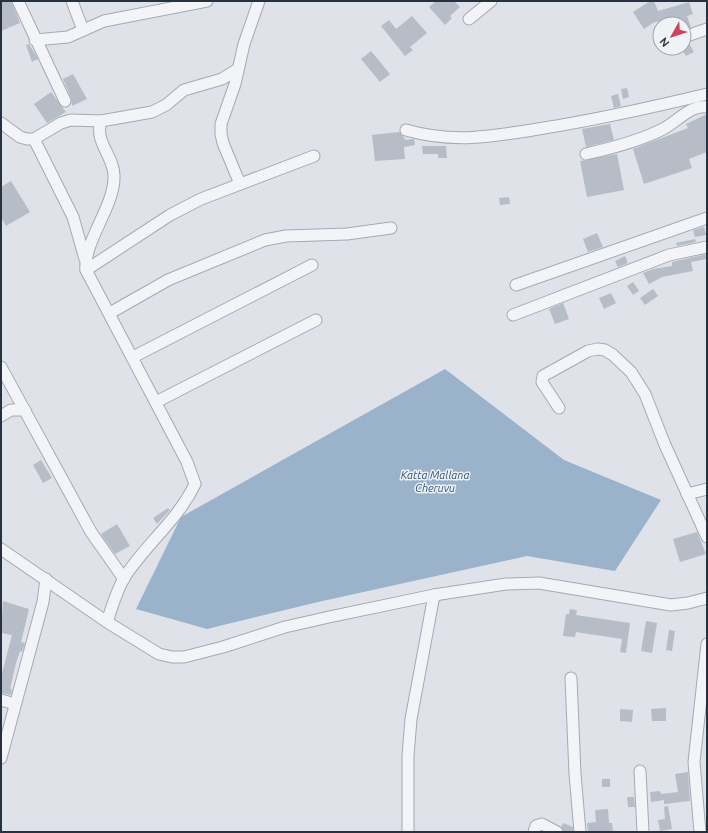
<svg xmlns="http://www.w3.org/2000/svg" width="708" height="833" font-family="Ubuntu,sans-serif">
	<rect width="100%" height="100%" fill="#dfe3e9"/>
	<path fill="#9ab2ca" d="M445 369 564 460 661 500 615 571 527 556 318 602 207 629 136 609 181 517Z"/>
	<g fill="#b6bdc6">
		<path d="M1 1H11L20 23 1 31Z"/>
		<path d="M436 1H454L460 7 450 16 452 18 445 25 429 7Z"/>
		<path d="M650 1H654L658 11 689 2 693 14 687 16 691 27 684 30V24H680L677 18 674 19 673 17 653 23 644 29 633 12Z"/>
		<path d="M412 16 427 33 410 47 413 50 405 56 381 26 389 20 396 29Z"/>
		<path d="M689 43 694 52 686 56 681 48H684V46Z"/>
		<path d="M29 44 38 59 32 62 26 45Z"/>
		<path d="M371 51 390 74 380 82 361 59Z"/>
		<path d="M73 74 87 99 72 106 71 98 63 79Z"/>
		<path d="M627 88 629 97 623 99 621 89Z"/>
		<path d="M51 92 66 112 47 123 34 104Z"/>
		<path d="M618 94 621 106 614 108 611 96Z"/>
		<path d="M707 114V152L689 159 692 168 644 184 633 149 688 128 686 124Z"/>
		<path d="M610 124 614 140 586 147 582 129Z"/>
		<path d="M399 132 404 137 405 140 414 139 415 145 404 147 405 159 375 161 372 135Z"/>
		<path d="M422 146H446L447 158H438V154H423Z"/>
		<path d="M617 154 624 190 587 197 580 161Z"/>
		<path d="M11 181 30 212 6 226 1 217V187Z"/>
		<path d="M509 197 510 204 500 205 499 198Z"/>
		<path d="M704 227 706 235 695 237 693 230Z"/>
		<path d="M597 233 603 247 588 252 583 239Z"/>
		<path d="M695 239 696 242 677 246 676 243Z"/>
		<path d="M707 254V259L691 262 693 271 662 277 649 284 643 273 653 269 672 266V262Z"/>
		<path d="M625 256 628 263 618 267 615 261Z"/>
		<path d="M633 282 639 291 633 295 627 286Z"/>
		<path d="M653 289 658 296 645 305 640 298Z"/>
		<path d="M611 293 616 303 604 309 599 298Z"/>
		<path d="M563 303 569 319 555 324 549 309Z"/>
		<path d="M41 460 52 478 43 483 33 465Z"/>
		<path d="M168 508 170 510 157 524 153 518Z"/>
		<path d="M117 524 130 546 115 554 101 534Z"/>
		<path d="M697 532 706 554 680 562 673 539Z"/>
		<path d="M3 601 29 609 21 642 25 643 22 652 20 651 16 663 10 689H12L11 695 1 693V677L12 635 1 633Z"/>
		<path d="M570 609 577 610 576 615 630 623 626 653 620 652 622 639 576 632 575 637 563 636 566 614H569Z"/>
		<path d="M646 621 657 623 652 653 641 651Z"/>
		<path d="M669 630 675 631 672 651 666 650Z"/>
		<path d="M666 708V721H652L651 709Z"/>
		<path d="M620 709 633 710 632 722 620 721Z"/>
		<path d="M688 772 690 801 664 804V800L651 802 650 792 660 791 661 794 678 792 675 774Z"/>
		<rect x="602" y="779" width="8" height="8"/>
		<path d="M627 797H634L635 807H628Z"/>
		<path d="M668 806 672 829 660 831 658 820 665 819 664 807Z"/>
		<path d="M608 809 609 823H612L613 832H588L587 823 596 822 595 810Z"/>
		<path d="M563 823 573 827V832H564L561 827Z"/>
	</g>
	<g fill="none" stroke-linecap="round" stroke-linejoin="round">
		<defs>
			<g id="minor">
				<path d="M18 1 65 101"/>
				<path d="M72 1 83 30"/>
				<path d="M469 19 491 1"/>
				<path d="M684 37 707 29"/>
				<path d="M35 40 68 37 104 21 207 1"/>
				<path d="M101 121C94 142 114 156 114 176 115 206 83 242 86 270L187 462 195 484C178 520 145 545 124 578 116 592 112 607 107 622"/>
				<path d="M1 123 20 137 27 139H34L61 123 71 120 101 121 152 112 166 105 184 90 222 79 238 69"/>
				<path d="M406 130C454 144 496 136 544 128 599 119 653 107 707 94"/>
				<path d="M34 139 73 217 85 259"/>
				<path d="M586 154C612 148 640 141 663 129 677 122 691 104 707 107"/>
				<path d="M240 184 223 143 221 134V124L235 84 244 44 259 1"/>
				<path d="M86 270 170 215 201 199 314 156"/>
				<path d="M516 285 707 218"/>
				<path d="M110 313 168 280 265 240 286 236 347 234 391 228"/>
				<path d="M513 315 669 255 707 247"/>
				<path d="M133 357 312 265"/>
				<path d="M1 367 91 532 124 579"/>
				<path d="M156 402 316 320"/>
				<path d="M559 408 542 382 543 376 588 351 598 349 605 350 613 355 631 372 645 394 665 445 707 537"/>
				<path d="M1 416 11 410H25"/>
				<path d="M687 494 707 489"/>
				<path d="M1 549 107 622 159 654 172 657H184L223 647 285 627 329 617 434 595 506 584 539 583 671 605 688 603 707 598"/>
				<path d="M571 678 575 774 580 832"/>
				<path d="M1 700 15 704"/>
				<path d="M1 758 43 602 46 579"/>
				<path d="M640 771 643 832"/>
				<path d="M408 832V756L411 719 434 595"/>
				<path d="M534 832 536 826 542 824 557 832"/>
				<path d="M700 832 694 762 707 644"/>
			</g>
		</defs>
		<use href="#minor" stroke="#a4aab3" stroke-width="13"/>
		<use href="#minor" stroke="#f2f4f7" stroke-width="11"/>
	</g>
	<g text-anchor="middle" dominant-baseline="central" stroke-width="3" stroke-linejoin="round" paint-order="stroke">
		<g font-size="11" font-style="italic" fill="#315275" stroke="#eff2f6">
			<text x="435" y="475">Katta Mallana<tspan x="435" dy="13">Cheruvu</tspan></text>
		</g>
	</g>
	<rect width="708" height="833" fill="none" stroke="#283140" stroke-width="4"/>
	<g transform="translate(672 36) rotate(231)"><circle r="19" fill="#eff2f6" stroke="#9fa5ad"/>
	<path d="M0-3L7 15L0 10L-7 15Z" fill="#d0425c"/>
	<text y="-6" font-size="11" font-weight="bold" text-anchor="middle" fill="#283140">N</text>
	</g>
</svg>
